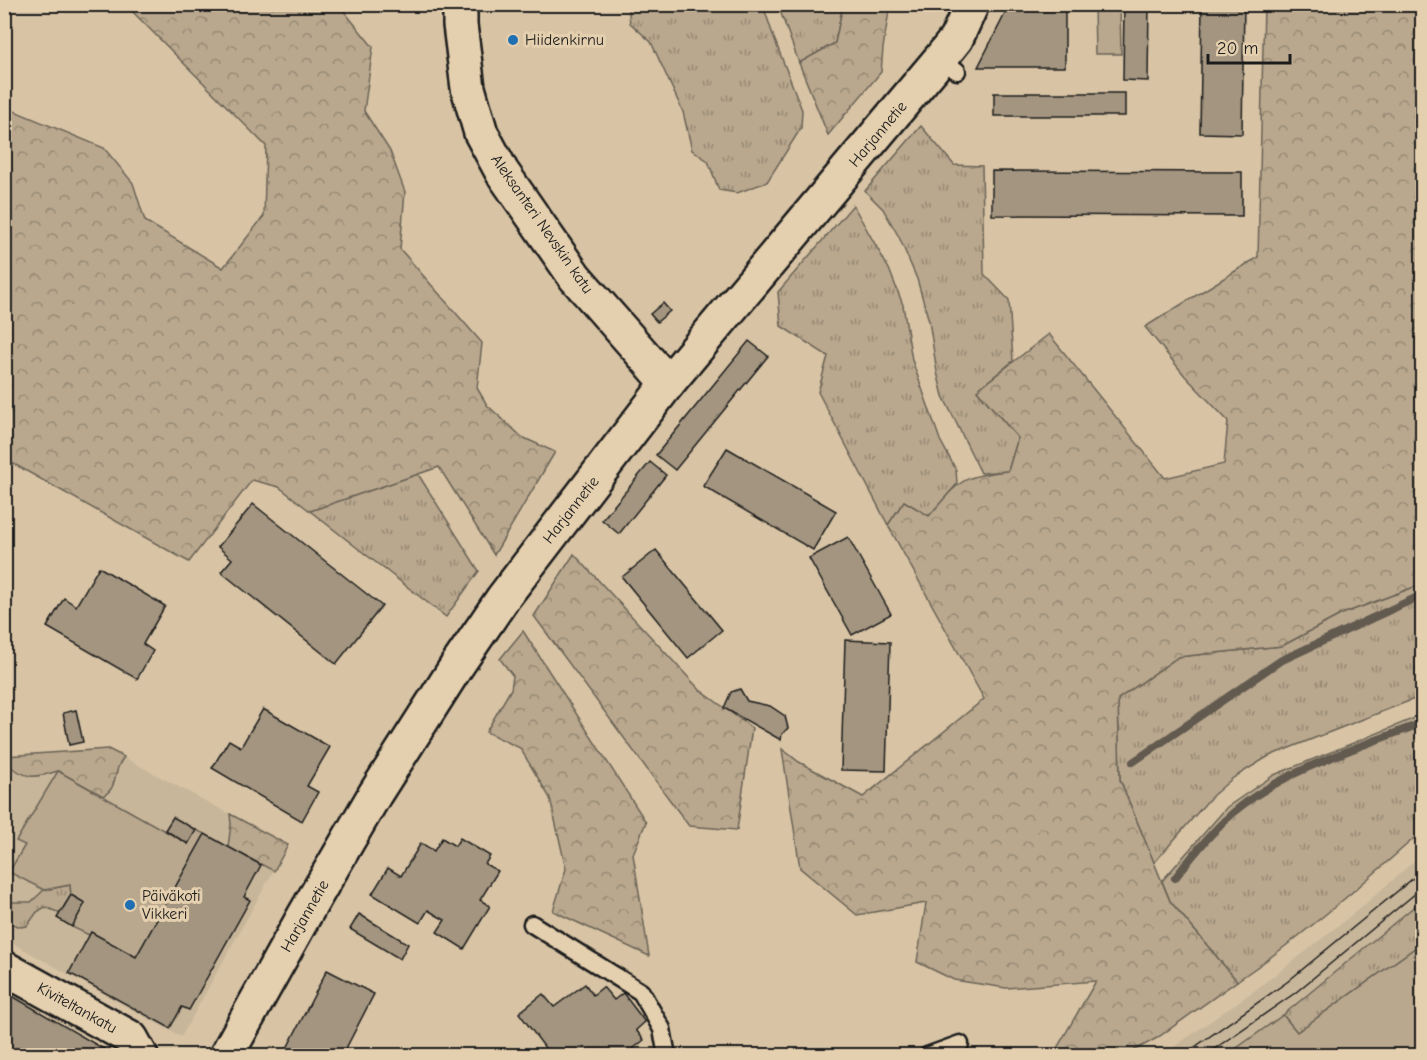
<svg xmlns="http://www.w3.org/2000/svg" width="1427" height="1060" font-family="'Comic Neue',sans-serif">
	<defs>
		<pattern id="grass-tufts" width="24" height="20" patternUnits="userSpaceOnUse" patternTransform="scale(1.5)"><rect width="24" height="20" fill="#b9a88e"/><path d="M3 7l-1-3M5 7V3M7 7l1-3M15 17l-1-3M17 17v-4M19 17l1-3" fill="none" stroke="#968873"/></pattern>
		<pattern id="forest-crowns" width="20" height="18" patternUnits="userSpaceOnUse" patternTransform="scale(1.5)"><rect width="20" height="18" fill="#b9a88e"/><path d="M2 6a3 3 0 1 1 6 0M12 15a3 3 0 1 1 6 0" fill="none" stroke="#968873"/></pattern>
	</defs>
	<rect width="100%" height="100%" fill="#d8c4a5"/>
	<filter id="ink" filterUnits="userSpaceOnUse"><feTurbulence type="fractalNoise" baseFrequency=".0167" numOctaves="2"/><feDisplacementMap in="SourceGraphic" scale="12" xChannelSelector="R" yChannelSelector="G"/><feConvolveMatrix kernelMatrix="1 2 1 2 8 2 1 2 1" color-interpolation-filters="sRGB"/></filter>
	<g filter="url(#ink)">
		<g fill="#c8b69a">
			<path d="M108 749 288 845 181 1037 5 939V756Z"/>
			<path d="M1422 854V900L1283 1015 1227 1055 1161 1056 1255 990 1309 949 1364 905Z"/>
		</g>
		<g fill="url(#grass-tufts)" stroke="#6a6255" stroke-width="1.5">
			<path d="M628 5H763L774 38 802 110 801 128 767 182 737 193 719 190 708 161 692 150 683 112 651 42 630 23Z"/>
			<path d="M778 5H843L835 43 799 63Z"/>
			<path d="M921 126 954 165 982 166 984 274 1009 300 1013 361 977 390 1018 438 1008 471 981 473 943 396 937 372 929 321 917 279 899 237 883 209 865 191Z"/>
			<path d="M853 205 889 269 903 305 912 360 940 440 956 470 957 484 929 516 904 501 888 525 818 392 828 356 781 326 778 292Z"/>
			<path d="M418 474 479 571 446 617 310 511Z"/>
			<path d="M1422 584V696L1269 756 1233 778 1211 797 1154 863 1120 780 1118 699 1178 657 1282 646 1342 614Z"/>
			<path d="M1422 715V831C1363 884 1303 936 1237 981L1170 901 1162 881 1227 807 1274 775Z"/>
			<path d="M70 885 71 895 60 913 45 907 37 912 27 926 21 927 10 923 5 925V902H31L44 890Z"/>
			<path d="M1422 900V943L1297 1032 1283 1015Z"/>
		</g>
		<g fill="url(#forest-crowns)" stroke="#6a6255" stroke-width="1.5">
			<path d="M126 5H339L373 47 364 111 390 151 405 192 400 249 482 343 477 388 487 405 522 437 555 452 494 555 439 467 310 511 279 487 252 480 189 562 5 459V107L104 148 133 183 145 221 223 268 264 216 266 146Z"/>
			<path d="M843 5H890L883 48 881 72 828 135 799 63 835 43Z"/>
			<path d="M1264 5H1422V584L1342 614 1282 646 1178 657 1118 699 1120 780 1170 901 1237 981 1157 1038 1126 1055H1053L1096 981 1006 988 954 980 917 962 926 903 857 915 800 868 782 749 799 762 863 797 984 699 888 525 904 501 929 516C960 481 959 476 1008 471L1018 438 977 390 1049 334 1165 478 1224 464 1228 421 1185 376 1145 327 1258 257Z"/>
			<path d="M574 554 700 690 752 728 737 830 689 826 534 616Z"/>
			<path d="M523 631 646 822 633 854 649 956 553 911 566 869 550 798 520 748 486 732 511 689 513 676 500 659Z"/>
			<path d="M108 749 124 757C121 761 118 766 117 771 113 782 115 789 103 796L58 771C31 779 28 779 5 763V756Z"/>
			<path d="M230 814 288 845 274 871 228 847 231 824Z"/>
		</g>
		<g fill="#b9a88e" stroke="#6a6255" stroke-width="1.5">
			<path d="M1094 5H1120L1121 54H1095Z"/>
			<path d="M58 771 188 844 196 830 205 834 136 957 91 932 89 935 72 927 85 903 71 895 70 885 44 890 9 872 25 845 16 841Z"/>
			<path d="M1422 943V1055H1227L1283 1015 1297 1032Z"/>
		</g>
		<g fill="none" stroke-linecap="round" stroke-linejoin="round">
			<g stroke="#625a4f" stroke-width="8">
				<path d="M1133 762 1280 661 1422 595"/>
				<path d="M1175 878C1195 853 1215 827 1240 807 1287 769 1366 745 1422 723"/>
			</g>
		</g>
		<g fill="#a3957f" stroke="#1c1c1c" stroke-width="1.5">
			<path d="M1010 4H1065V67H978Z"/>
			<path d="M1124 4H1149L1148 81 1123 80Z"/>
			<path d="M1202 4H1244L1242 134 1200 133Z"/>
			<rect x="994" y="93" width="131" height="23"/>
			<path d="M992 171 1242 172V216L992 215Z"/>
			<path d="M663 303 670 311 657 322 650 314Z"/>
			<path d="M749 341 768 356 675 470 656 455Z"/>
			<path d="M727 448 836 511 813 550 703 486Z"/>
			<path d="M650 462 666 475 619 534 602 520Z"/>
			<path d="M253 504 382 606 336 664 221 572 232 559 218 547Z"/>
			<path d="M848 537 891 614 852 635 809 558Z"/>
			<path d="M656 550 722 630 688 658 622 577Z"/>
			<path d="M99 567 165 606 143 644 153 651 137 679 47 627 64 598 76 606Z"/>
			<path d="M845 640 890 642 886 771 841 770Z"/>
			<path d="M740 689 747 701 770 706 785 716 788 728 782 734 781 740 724 708 731 692Z"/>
			<path d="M263 709 330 747 307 786 318 792 302 821 212 768 229 740 241 747Z"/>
			<path d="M76 710 83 742 69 745 63 713Z"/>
			<path d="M173 817 196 830 188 844 165 830Z"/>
			<path d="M205 834 261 865 244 897 250 900 189 1010 182 1007 170 1028 69 973 91 932 136 957Z"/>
			<path d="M442 838 455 846 460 838 490 856 485 864 498 871 480 900 490 906 464 949 437 932 445 920 436 915 428 910 420 923 372 894 388 868 401 876 421 843 434 851Z"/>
			<path d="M71 895 85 903 72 927 57 918Z"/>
			<path d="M359 914 408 944 400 959 350 929Z"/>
			<path d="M327 970 374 994 342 1056H283Z"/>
			<path d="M585 984 593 995 603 987 614 1000 623 993 645 1022 636 1030 644 1040 624 1056H569L568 1054 551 1056 519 1013 543 994 554 1007Z"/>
			<path d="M7 993 109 1052 107 1056H4V998Z"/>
		</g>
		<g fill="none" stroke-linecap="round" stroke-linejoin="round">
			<defs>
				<g id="lane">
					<path d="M940 59 957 71"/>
					<path d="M532 924 641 992 662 1029 667 1056"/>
					<path d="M927 1056 960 1044"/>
				</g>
				<g id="street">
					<path d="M460 4V25L468 88 481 133 502 172 575 277 668 383"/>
					<path d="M4 968 131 1038 141 1056"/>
				</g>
				<path id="secondary" d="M226 1056 304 916 375 794 456 667 503 598 668 383 940 59 956 39 972 4"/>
			</defs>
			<use href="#lane" stroke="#1c1c1c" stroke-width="21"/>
			<use href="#street" stroke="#1c1c1c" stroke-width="38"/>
			<use href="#secondary" stroke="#1c1c1c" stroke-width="38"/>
			<use href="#lane" stroke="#e4cfae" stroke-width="16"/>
			<use href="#street" stroke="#e4cfae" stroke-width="33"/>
			<use href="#secondary" stroke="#e4cfae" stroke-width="33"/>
			<g stroke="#1c1c1c" stroke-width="1.5">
				<path d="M1182 1056 1287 982 1422 871"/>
				<path d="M1204 1056 1295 993 1422 888"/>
			</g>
		</g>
	</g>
	<g fill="#1f6fb2" stroke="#e4cfae" stroke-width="2">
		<circle cx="513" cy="40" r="6"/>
		<circle cx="130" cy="905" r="6"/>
	</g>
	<g text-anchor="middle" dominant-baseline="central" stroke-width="6" stroke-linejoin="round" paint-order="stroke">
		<g font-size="16" fill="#1c1c1c" stroke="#e4cfae" text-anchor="start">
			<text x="525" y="40">Hiidenkirnu</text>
			<text x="142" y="896">Päiväkoti<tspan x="142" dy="18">Vikkeri</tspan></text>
		</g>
		<g font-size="16" fill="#1c1c1c" stroke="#e4cfae">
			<text transform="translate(878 134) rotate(-50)">Harjannetie</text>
			<text transform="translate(542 224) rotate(55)">Aleksanteri Nevskin katu</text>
			<text transform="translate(571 510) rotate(-52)">Harjannetie</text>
			<text transform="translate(305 916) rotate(-60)">Harjannetie</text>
			<text transform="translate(77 1008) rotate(29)">Kiviteltankatu</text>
		</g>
	</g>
	<rect width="1427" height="1060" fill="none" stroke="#e4cfae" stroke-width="24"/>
	<rect x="12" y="12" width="1403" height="1036" fill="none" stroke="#1c1c1c" stroke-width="2" filter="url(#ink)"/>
	<path d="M1208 54v9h82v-9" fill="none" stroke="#1c1c1c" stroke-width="3"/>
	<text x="1217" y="54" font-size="18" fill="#1c1c1c" stroke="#e4cfae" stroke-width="4.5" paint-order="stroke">20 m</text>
</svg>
